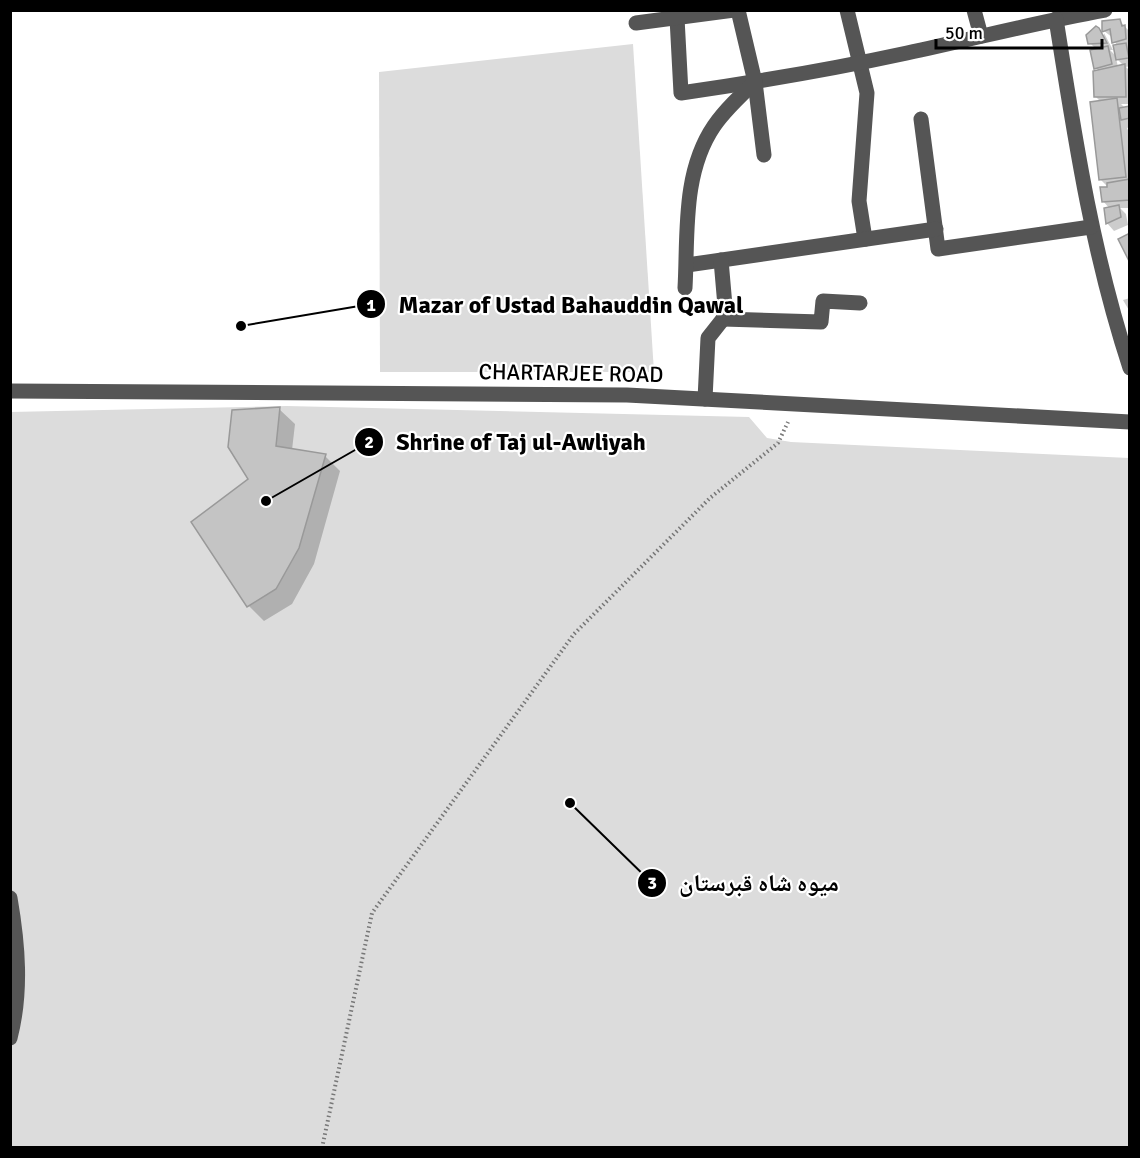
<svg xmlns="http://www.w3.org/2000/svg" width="1140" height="1158" font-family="Signika,'Noto Naskh Arabic',sans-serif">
	<rect width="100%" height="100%" fill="#fff"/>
	<g fill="#dcdcdc">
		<path d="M633 44 654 372H380L379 72Z"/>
		<path d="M287 406 749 417 767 438 791 442 1129 458V1147H11L10 412Z"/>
	</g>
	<g fill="#0003" fill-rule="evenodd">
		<path d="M1119 20 1129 31 1130 22V66L1126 67 1130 71V104H1121L1125 108H1130V127L1127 128 1130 135V208H1120L1126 214 1128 225 1114 231 1107 223 1110 209 1103 201 1109 188 1100 179 1101 102 1096 97 1099 71 1096 68 1097 50 1090 43 1098 30 1104 35V33L1113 50H1110L1117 57V46L1113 38 1104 31ZM1116 58 1124 66 1118 67Z"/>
		<path d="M1130 298V312L1123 300Z"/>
		<path d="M279 409 295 424 292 450 325 456 340 471 314 564 292 604 264 621 249 606 250 480Z"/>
	</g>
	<g fill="#c4c4c4" stroke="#999" stroke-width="1.5">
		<path d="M1120 19 1122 26 1125 25 1126 39 1112 43 1110 29 1102 32V21Z"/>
		<path d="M1096 26 1099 28 1107 43 1088 44 1086 35Z"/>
		<path d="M1126 43 1129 58 1116 60 1113 45Z"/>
		<path d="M1108 46 1112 64 1094 69 1090 50Z"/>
		<path d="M1125 64 1126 97H1094L1093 71Z"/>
		<path d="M1117 98 1126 177 1099 180 1090 102Z"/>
		<path d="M1130 106V118L1121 120 1119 108Z"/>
		<path d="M1130 179V200L1102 202 1100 187H1107V183Z"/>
		<path d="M1119 205 1121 217 1106 224 1104 208Z"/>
		<path d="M1130 233V263L1118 239Z"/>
		<path d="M280 407 276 446 326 454 299 548 276 589 247 607 191 522 248 479 228 447 232 410Z"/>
	</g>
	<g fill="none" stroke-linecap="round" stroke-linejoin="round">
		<path stroke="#777" stroke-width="4" stroke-dasharray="1.5 3" stroke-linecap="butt" d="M322 1148 372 913 574 634 710 498 778 443 788 422"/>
		<g stroke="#555" stroke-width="15">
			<path d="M847 10 867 93 859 201 865 239"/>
			<path d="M974 10 981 36"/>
			<path d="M677 18 681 93C757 82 833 69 907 53 973 39 1038 22 1105 10"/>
			<path d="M1056 19C1075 139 1092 252 1130 368"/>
			<path d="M636 23 734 10"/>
			<path d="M755 82 764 155"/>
			<path d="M921 119 938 249 1091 227"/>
			<path d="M687 265 936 229"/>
			<path d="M685 288C688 235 682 173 714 126 725 110 740 96 755 82L738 10"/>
			<path d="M723 319 821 322 823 301 860 303"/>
			<path d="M10 391 627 395 1130 422"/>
			<path d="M705 399 708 338 723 319 725 306 721 260"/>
			<path d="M10 898C18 944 22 992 10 1038"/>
		</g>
	</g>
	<g text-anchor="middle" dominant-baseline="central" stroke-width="4.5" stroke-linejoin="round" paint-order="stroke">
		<g font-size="22" fill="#000" stroke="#fff">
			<text transform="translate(571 373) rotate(1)">CHARTARJEE ROAD</text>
		</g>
	</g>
	<path fill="none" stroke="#000" stroke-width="2" d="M241 326L371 304M266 501L369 442M570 803L652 883"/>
	<g fill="#000" stroke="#fff" stroke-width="2">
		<circle cx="241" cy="326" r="6"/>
		<circle cx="266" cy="501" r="6"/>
		<circle cx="570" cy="803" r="6"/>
		<circle cx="371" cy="304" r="15"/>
		<circle cx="369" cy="442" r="15"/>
		<circle cx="652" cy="883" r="15"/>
	</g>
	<g font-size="18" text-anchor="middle" font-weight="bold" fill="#fff">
		<text x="371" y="311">1</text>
		<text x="369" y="448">2</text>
		<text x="652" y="889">3</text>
	</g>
	<g font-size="24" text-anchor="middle" font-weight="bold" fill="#000" stroke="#fff" stroke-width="4.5" stroke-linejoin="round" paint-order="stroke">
		<text x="571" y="313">Mazar of Ustad Bahauddin Qawal</text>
		<text x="521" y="450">Shrine of Taj ul-Awliyah</text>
		<text x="759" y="891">میوہ شاہ قبرستان</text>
	</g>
	<rect width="1140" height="1158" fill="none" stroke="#000000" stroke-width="24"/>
	<path d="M936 39v9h166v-9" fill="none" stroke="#000000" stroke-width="3"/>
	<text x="945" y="39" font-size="18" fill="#000000" stroke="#ffffff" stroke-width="4.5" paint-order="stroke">50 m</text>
</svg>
